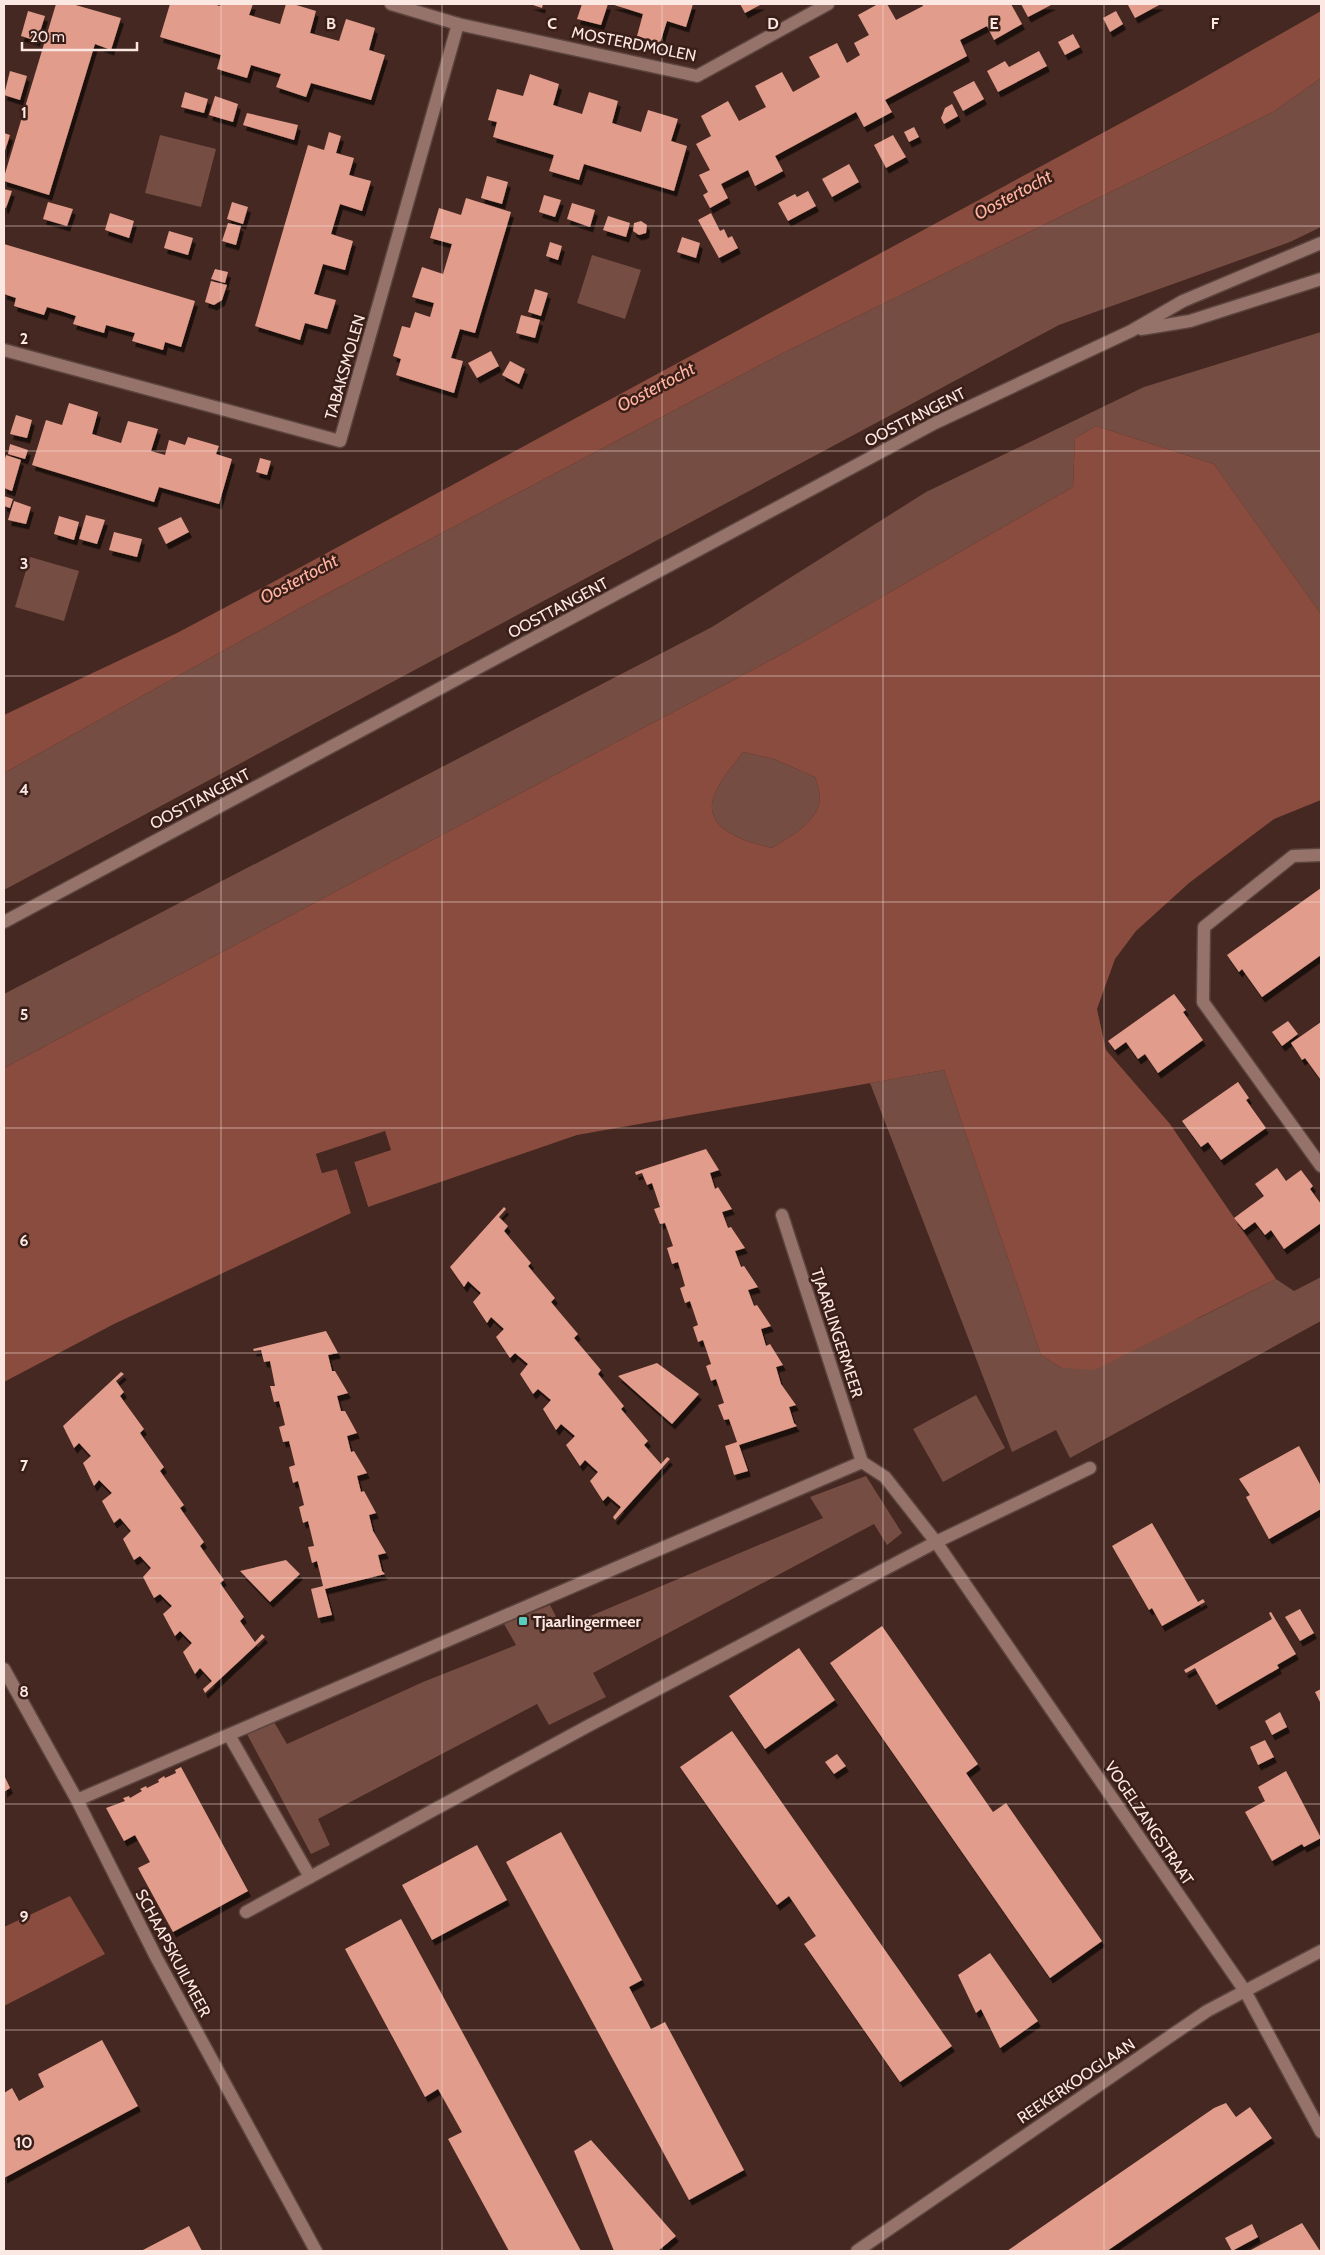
<svg xmlns="http://www.w3.org/2000/svg" width="1325" height="2255" font-family="Cabin,sans-serif">
	<defs>
		<filter id="shadow"><feDropShadow dx="3" dy="5.5" stdDeviation="0" flood-color="#0009"/></filter>
	</defs>
	<rect width="100%" height="100%" fill="#452821"/>
	<g fill="#754d43">
		<path d="M1321 78V227L1290 242 1059 325 4 890V773L300 608 781 354 1273 112Z"/>
		<path d="M160 135 216 149 201 207 145 193Z"/>
		<path d="M592 255 641 270 625 319 577 303Z"/>
		<path d="M1321 332V614L1214 464 1096 426 1075 438 1073 487 786 652 4 1068V994L712 627 926 492 1144 387Z"/>
		<path d="M30 557 79 571 64 621 15 607Z"/>
		<path d="M743 752 774 759 815 777C817 783 820 791 820 797 819 822 791 836 772 848 742 841 695 827 718 787 725 774 735 763 743 752Z"/>
		<path d="M944 1070 1041 1355 1062 1368 1199 1318 1276 1279 1294 1291 1321 1277V1321L1070 1458 1056 1430 1012 1452 870 1083Z"/>
		<path d="M976 1395 1005 1448 943 1482 913 1429Z"/>
		<path d="M866 1476 902 1533 887 1545 874 1524 593 1673 606 1697 549 1725 537 1704 318 1819 330 1845 311 1854 247 1734 274 1722 287 1744 423 1682 516 1645 504 1624 550 1605 562 1628 823 1518 810 1497Z"/>
	</g>
	<g fill="#894c3e" fill-rule="evenodd">
		<path d="M1321 11V78L1273 112 781 354 300 608 4 773V715L177 633 275 581 1182 90Z"/>
		<path d="M1096 426 1214 464 1321 614V800L1274 819 1189 883 1136 931 1115 959 1097 1009 1106 1050 1170 1124 1276 1279 1095 1370 1062 1368 1041 1355 944 1070 577 1135 368 1207 354 1162 390 1150 385 1132 316 1154 322 1173 337 1169 351 1213 114 1324 4 1382V1068L786 652 1073 487 1075 438ZM743 752 774 759 815 777C817 783 820 791 820 797 819 822 791 836 772 848 742 841 695 827 718 787 725 774 735 763 743 752Z"/>
		<path d="M70 1896 105 1954 4 2006V1927Z"/>
	</g>
	<path fill="#452821" d="M385 1131 391 1150 354 1162 368 1207 366 1208 351 1162 388 1148 383 1135 319 1156 324 1170 336 1166 339 1167 353 1212 351 1213 337 1169 322 1173 316 1154Z"/>
	<g fill="#e19c8b" filter="url(#shadow)">
		<path d="M56 4H72L121 18 111 50 95 44 49 195 4 181V177Z"/>
		<path d="M170 4H213L220 6 221 4H253L249 15 280 24 286 4H293L316 11 310 33 339 41 346 19 375 28 369 50 385 55 371 100 311 83 306 97 276 87 281 74 251 65 247 78 217 69 221 55 160 37Z"/>
		<path d="M530 4H543L542 8Z"/>
		<path d="M582 4H608L601 25 577 19Z"/>
		<path d="M611 4H693L686 27 667 21 660 43 637 36 643 14Z"/>
		<path d="M740 4H762L745 13Z"/>
		<path d="M878 4H887L896 20 923 6 922 4H1011L1022 24 994 40 987 26 960 40 967 56 885 100 892 112 864 127 856 112 775 156 783 171 755 186 748 170 721 184 728 198 710 208 703 195 708 192 699 175 710 170 696 144 711 136 701 116 728 101 739 121 766 107 755 86 782 72 793 92 820 77 809 57 837 43 847 63 860 55 854 43 869 35 858 15Z"/>
		<path d="M1021 4H1053L1028 17Z"/>
		<path d="M1131 4H1161L1135 18 1128 5Z"/>
		<path d="M28 11 45 16 37 41 21 36Z"/>
		<path d="M1116 11 1123 24 1110 32 1103 18Z"/>
		<path d="M1073 34 1080 47 1065 55 1058 42Z"/>
		<path d="M1039 51 1047 66 998 92 987 71 1005 61 1009 67Z"/>
		<path d="M10 71 27 76 20 100 4 95Z"/>
		<path d="M530 74 559 84 553 105 582 114 589 92 618 101 612 123 641 132 648 110 678 119 671 141 687 146 674 191 584 164 579 180 549 171 554 155 493 137 497 122 488 120 497 89 523 96Z"/>
		<path d="M974 81 984 99 963 111 953 92Z"/>
		<path d="M185 92 208 99 204 113 181 107Z"/>
		<path d="M215 96 238 104 233 122 209 115Z"/>
		<path d="M952 104 958 116 944 124 941 118 945 108Z"/>
		<path d="M247 113 298 125 294 140 243 125Z"/>
		<path d="M914 127 919 137 909 142 904 132Z"/>
		<path d="M329 132 341 136 336 153 354 158 349 175 371 181 362 211 340 204 331 234 353 241 349 255 345 270 323 264 314 294 336 300 327 329 305 323 300 340 255 326 308 145 324 150Z"/>
		<path d="M4 133 10 135 4 154Z"/>
		<path d="M893 135 906 157 886 168 874 145Z"/>
		<path d="M849 164 859 182 832 197 822 179Z"/>
		<path d="M487 176 508 182 502 204 481 198Z"/>
		<path d="M4 189 12 191 6 208 4 207Z"/>
		<path d="M808 191 816 206 788 221 778 203 795 194 797 197Z"/>
		<path d="M544 195 561 200 555 217 539 212Z"/>
		<path d="M466 198 511 212 475 333 460 329 451 358 463 361 454 393 396 375 401 359 393 356 402 326 410 328 415 312 430 317 434 303 412 297 422 267 443 274 452 244 430 238 439 208 461 215Z"/>
		<path d="M48 202 73 209 67 226 43 219Z"/>
		<path d="M232 202 248 207 243 224 227 219Z"/>
		<path d="M572 203 595 210 590 227 567 219Z"/>
		<path d="M110 213 134 221 129 238 105 230Z"/>
		<path d="M711 213 720 231 724 229 728 238 732 236 738 248 719 258 698 220Z"/>
		<path d="M608 216 630 223 626 237 603 230Z"/>
		<path d="M641 221 647 225 646 233 639 235 633 231 634 223Z"/>
		<path d="M228 223 241 226 236 245 222 241Z"/>
		<path d="M169 231 193 238 188 255 164 248Z"/>
		<path d="M682 237 700 243 696 258 677 252Z"/>
		<path d="M550 242 562 246 558 260 546 256Z"/>
		<path d="M4 244 195 301 181 347 165 342 163 350 132 341 135 333 120 329 106 325 104 333 73 324 76 316 61 311 47 307 44 315 14 306 16 298 4 294Z"/>
		<path d="M215 269 228 272 225 283 211 279Z"/>
		<path d="M211 281 227 285 222 300 214 305 205 302Z"/>
		<path d="M535 289 548 293 541 316 528 312Z"/>
		<path d="M521 315 540 320 535 338 516 333Z"/>
		<path d="M491 351 499 366 477 378 468 363Z"/>
		<path d="M510 361 525 369 519 384 502 375Z"/>
		<path d="M69 403 98 412 92 434 121 443 128 421 158 429 151 451 165 455 169 440 185 445 188 437 219 446 216 454 232 459 219 504 159 487 154 502 32 465 46 420 62 425Z"/>
		<path d="M16 415 32 420 27 438 10 434Z"/>
		<path d="M10 444 28 450 25 459 8 454Z"/>
		<path d="M6 455 21 460 12 491 4 488V462Z"/>
		<path d="M260 458 271 461 267 475 256 472Z"/>
		<path d="M4 496 13 499 10 508 4 506Z"/>
		<path d="M14 501 31 507 26 524 8 520Z"/>
		<path d="M86 515 105 520 97 544 79 539Z"/>
		<path d="M59 516 79 522 74 540 54 534Z"/>
		<path d="M181 517 189 532 166 544 158 528Z"/>
		<path d="M114 532 142 539 137 557 109 550Z"/>
		<path d="M1321 888V955L1262 997 1242 969 1239 972 1227 955Z"/>
		<path d="M1174 994 1186 1010 1183 1012 1203 1040 1158 1073 1145 1054 1138 1059 1126 1042 1115 1050 1108 1041Z"/>
		<path d="M1288 1021 1298 1034 1282 1046 1272 1032Z"/>
		<path d="M1321 1022V1080L1305 1058 1302 1060 1291 1043Z"/>
		<path d="M1238 1082 1249 1098 1246 1100 1266 1128 1221 1160 1208 1142 1201 1147 1182 1121Z"/>
		<path d="M706 1149 719 1170 710 1173 715 1189 718 1187 732 1209 722 1212 728 1228 731 1227 745 1248 735 1251 741 1267 744 1266 758 1287 748 1290 754 1306 757 1305 771 1326 761 1329 766 1346 770 1344 783 1365 776 1367 781 1384 796 1405 789 1407 794 1423 797 1426 739 1445 748 1471 734 1475 725 1446 737 1442 729 1419 724 1420 718 1405 724 1403 716 1379 711 1381 706 1366 711 1364 703 1340 698 1342 693 1327 698 1325 690 1301 685 1303 680 1288 685 1286 678 1262 672 1264 667 1248 673 1246 665 1223 660 1224 654 1209 660 1207 652 1183 647 1185 642 1173 636 1175 635 1172Z"/>
		<path d="M1277 1168 1286 1181 1301 1170 1313 1186 1310 1189 1321 1204V1223L1284 1249 1271 1230 1265 1235 1255 1222 1244 1230 1234 1218 1264 1196 1255 1184Z"/>
		<path d="M504 1207 506 1209 499 1217 508 1226 504 1231 531 1263 528 1266 555 1298 551 1302 578 1334 574 1338 601 1370 598 1374 624 1406 621 1409 648 1441 644 1445 661 1464 667 1457 670 1459 615 1520 613 1517 621 1507 608 1496 603 1501 590 1481 598 1472 585 1460 580 1466 566 1445 575 1436 561 1424 556 1430 543 1409 551 1400 538 1389 533 1394 520 1374 528 1364 515 1353 510 1358 496 1337 504 1329 491 1317 487 1323 473 1302 481 1293 468 1281 464 1287 450 1267Z"/>
		<path d="M326 1331 338 1353 328 1355 332 1371H335L348 1393 337 1396 341 1411H345L357 1433 347 1436 351 1452 354 1451 367 1473 357 1476 361 1492 364 1491 376 1513 369 1515 373 1531 386 1553 378 1555 382 1571 385 1574 325 1589 332 1615 318 1618 311 1589 323 1586 317 1561 312 1563 308 1547 314 1546 308 1521 303 1523 299 1507 304 1505 298 1481 293 1483 289 1467 295 1465 289 1441 283 1442 279 1427 285 1425 279 1401 274 1402 270 1386H275L270 1361 264 1362 261 1350 254 1351 253 1349Z"/>
		<path d="M657 1363 699 1394 672 1424 618 1376Z"/>
		<path d="M121 1372 124 1374 116 1381 124 1392 120 1396 144 1429 140 1433 164 1467 160 1471 184 1505 180 1508 204 1542 200 1546 224 1580 220 1583 244 1617 240 1621 255 1642 262 1634 265 1637 205 1693 203 1689 212 1681 200 1668 195 1674 183 1652 192 1643 180 1631 175 1636 163 1614 172 1606 160 1594 154 1598 143 1577 151 1568 140 1556 134 1560 123 1539 131 1531 120 1518 114 1523 102 1501 112 1493 99 1480 94 1486 83 1463 91 1456 79 1443 74 1448 63 1426Z"/>
		<path d="M1299 1446 1321 1486V1509L1269 1539 1246 1497 1250 1495 1239 1479Z"/>
		<path d="M1152 1523 1198 1602 1203 1599 1205 1602 1162 1626 1152 1608 1149 1610 1112 1546Z"/>
		<path d="M286 1560 300 1574 270 1602 240 1571Z"/>
		<path d="M1300 1609 1314 1633 1300 1641 1285 1617Z"/>
		<path d="M1271 1612 1296 1654 1277 1665 1279 1668 1216 1705 1195 1668 1186 1673 1184 1670 1272 1619 1269 1613Z"/>
		<path d="M882 1626 978 1764 966 1773 993 1812 1006 1803 1102 1941 1050 1978 830 1663Z"/>
		<path d="M799 1648 835 1700 765 1749 729 1696Z"/>
		<path d="M1321 1689V1704L1315 1692Z"/>
		<path d="M1280 1712 1287 1727 1272 1735 1265 1721Z"/>
		<path d="M732 1731 952 2046 900 2082 804 1944 816 1936 789 1896 777 1905 680 1767Z"/>
		<path d="M1265 1740 1274 1757 1258 1765 1250 1747Z"/>
		<path d="M837 1754 846 1766 834 1774 825 1762Z"/>
		<path d="M181 1767 248 1891 173 1932 138 1868 150 1862 135 1835 124 1841 106 1808 125 1801 123 1798 129 1796 130 1798 142 1791 140 1789 146 1786 147 1788 159 1782 158 1780 164 1776 165 1778 176 1773 175 1770Z"/>
		<path d="M1286 1771 1321 1838 1304 1847 1302 1844 1272 1861 1245 1812 1265 1801 1258 1787Z"/>
		<path d="M4 1775 10 1788 4 1792Z"/>
		<path d="M561 1832 642 1980 629 1987 651 2029 665 2022 744 2170 689 2200 506 1862Z"/>
		<path d="M477 1845 507 1900 432 1940 402 1885Z"/>
		<path d="M401 1919 581 2251H509L448 2139 462 2132 438 2089 425 2097 345 1949Z"/>
		<path d="M990 1953 1038 2021 1000 2048 981 2009 976 2013 958 1975Z"/>
		<path d="M102 2040 138 2106 4 2178V2093L12 2088 19 2101 44 2087 38 2074Z"/>
		<path d="M1226 2103 1236 2117 1250 2107 1272 2138 1107 2251H1007L1214 2108Z"/>
		<path d="M591 2140 676 2236 658 2251H614L574 2151Z"/>
		<path d="M1302 2223 1320 2251H1249Z"/>
		<path d="M1252 2224 1258 2237 1232 2251 1225 2238Z"/>
		<path d="M189 2226 202 2251H141Z"/>
	</g>
	<g fill="none" stroke-linecap="round" stroke-linejoin="round">
		<defs>
			<g id="minor">
				<path d="M391 4 458 24 697 76 828 4"/>
				<path d="M4 350 340 441 458 24"/>
				<path d="M1321 855 1293 856 1204 927 1203 1002 1321 1166"/>
				<path d="M782 1215 862 1462"/>
				<path d="M4 1669 77 1800 156 1957 316 2251"/>
				<path d="M229 1735 310 1877"/>
				<path d="M77 1800 862 1462 885 1477 936 1542 1245 1991 1321 2132"/>
				<path d="M246 1912 588 1726 936 1542 1090 1468"/>
				<path d="M857 2251 1207 2011 1321 1951"/>
			</g>
			<g id="secondary">
				<path d="M1141 329 1190 321 1321 279"/>
				<path d="M4 922 935 423 1131 331 1183 301 1321 243"/>
			</g>
		</defs>
		<use href="#minor" stroke="#5c443e" stroke-width="15"/>
		<use href="#secondary" stroke="#5c443e" stroke-width="15"/>
		<use href="#minor" stroke="#95736b" stroke-width="12"/>
		<use href="#secondary" stroke="#95736b" stroke-width="12"/>
	</g>
	<path fill="none" stroke="#fce8e3" stroke-width="1" stroke-opacity="0.55" d="M221 4V2251M442 4V2251M662 4V2251M883 4V2251M1104 4V2251M4 226H1321M4 451H1321M4 676H1321M4 902H1321M4 1128H1321M4 1353H1321M4 1578H1321M4 1804H1321M4 2030H1321"/>
	<rect fill="#58cebf" stroke="#3a1e18" stroke-width="2" x="518" y="1616" width="10" height="10" rx="2.5"/>
	<g text-anchor="middle" dominant-baseline="central" stroke-width="5" stroke-linejoin="round" paint-order="stroke">
		<g font-size="16" fill="#fce8e3" stroke="#3a1e18">
			<text transform="translate(634 44) rotate(11)">MOSTERDMOLEN</text>
			<text transform="translate(345 367) rotate(-74)">TABAKSMOLEN</text>
			<text transform="translate(915 417) rotate(-27)">OOSTTANGENT</text>
			<text transform="translate(558 608) rotate(-28)">OOSTTANGENT</text>
			<text transform="translate(200 799) rotate(-28)">OOSTTANGENT</text>
			<text transform="translate(837 1333) rotate(72)">TJAARLINGERMEER</text>
			<text transform="translate(1149 1823) rotate(56)">VOGELZANGSTRAAT</text>
			<text transform="translate(173 1953) rotate(62)">SCHAAPSKUILMEER</text>
			<text transform="translate(1076 2081) rotate(-34)">REEKERKOOGLAAN</text>
		</g>
		<g font-size="16" font-weight="bold" fill="#fce8e3" stroke="#3a1e18" text-anchor="start">
			<text x="533" y="1621">Tjaarlingermeer</text>
		</g>
		<g font-size="18" font-style="italic" fill="#ffb3a0" stroke="#3a1e18">
			<text transform="translate(1013 195) rotate(-28)">Oostertocht</text>
			<text transform="translate(656 387) rotate(-28)">Oostertocht</text>
			<text transform="translate(299 579) rotate(-28)">Oostertocht</text>
		</g>
	</g>
	<g font-size="16" text-anchor="middle" font-weight="bold" fill="#fce8e3" stroke="#3a1e18" stroke-width="5" stroke-linejoin="round" paint-order="stroke">
		<text x="331" y="29">B</text>
		<text x="552" y="29">C</text>
		<text x="773" y="29">D</text>
		<text x="994" y="29">E</text>
		<text x="1215" y="29">F</text>
		<text x="24" y="118">1</text>
		<text x="24" y="344">2</text>
		<text x="24" y="569">3</text>
		<text x="24" y="795">4</text>
		<text x="24" y="1020">5</text>
		<text x="24" y="1246">6</text>
		<text x="24" y="1471">7</text>
		<text x="24" y="1697">8</text>
		<text x="24" y="1922">9</text>
		<text x="24" y="2148">10</text>
	</g>
	<rect width="1325" height="2255" fill="none" stroke="#fce8e3" stroke-width="10"/>
	<path d="M22 42v8h115v-8" fill="none" stroke="#fce8e3" stroke-width="2.5"/>
	<text x="30" y="42" font-size="15" fill="#fce8e3" stroke="#3a1e18" stroke-width="4" paint-order="stroke">20 m</text>
</svg>
